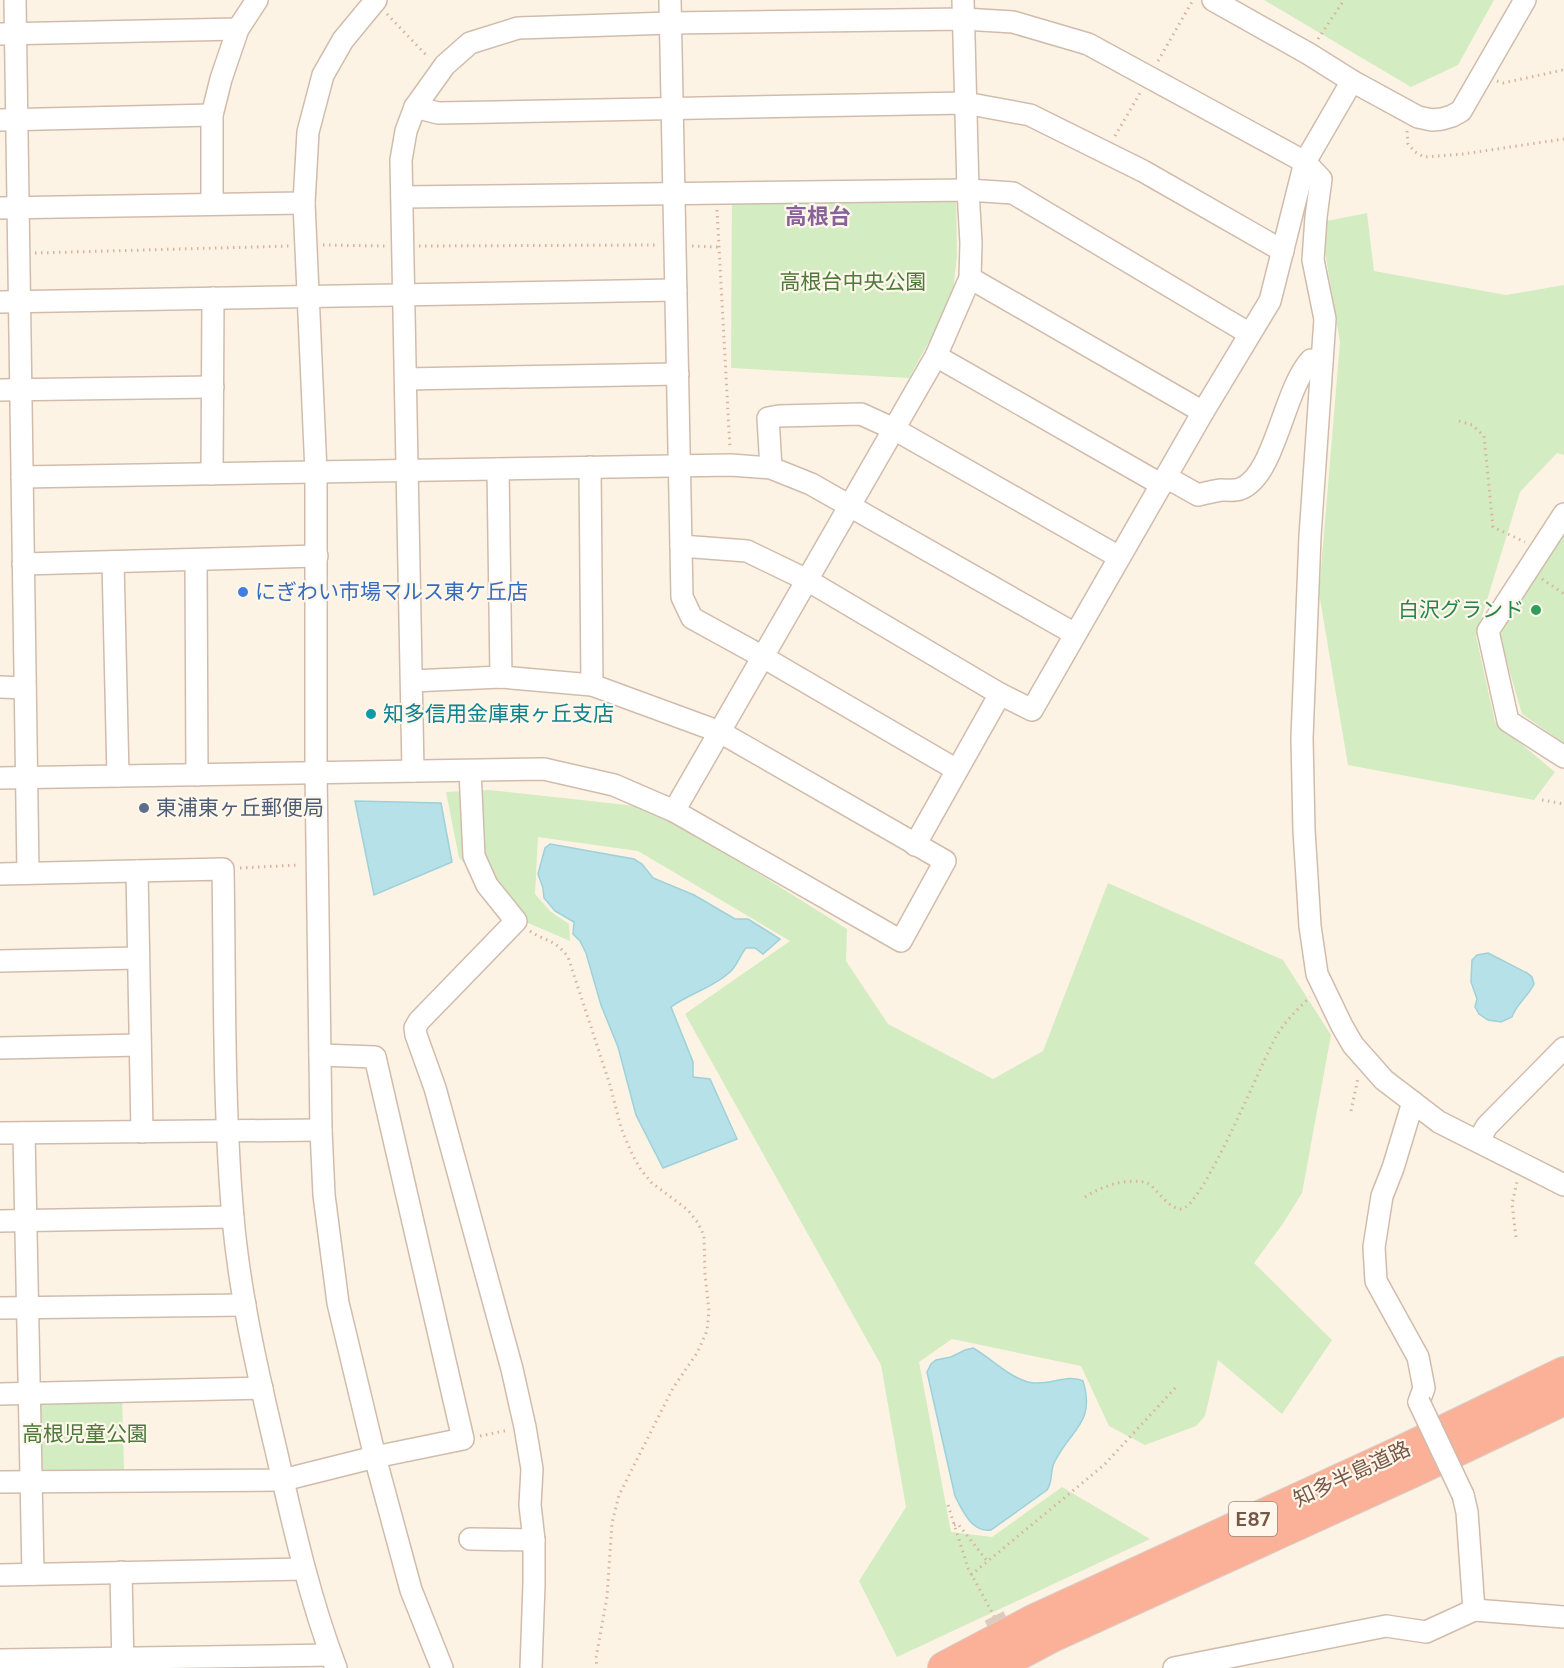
<svg xmlns="http://www.w3.org/2000/svg" width="1564" height="1668" font-family="'DM Sans','Noto Sans JP',sans-serif">
	<rect width="100%" height="100%" fill="#fdf3e4"/>
	<g fill="#d3ecc2">
		<path d="M1264 0H1494L1458 65 1411 87Z"/>
		<path d="M732 189H956L957 256 952 300 909 378 731 368Z"/>
		<path d="M1367 213 1374 271 1506 295 1564 285V455L1557 453 1520 492 1476 636 1495 722 1555 772 1534 800 1348 765 1319 593 1340 342 1324 246 1327 221Z"/>
		<path d="M1564 511V743L1522 714 1500 638 1516 583Z"/>
		<path d="M489 790 654 808 847 929 846 961 888 1024 993 1079 1043 1051 1108 883 1283 960 1331 1035 1302 1193 1282 1225 1254 1263 1332 1340 1282 1414 1218 1360 1205 1416 1196 1426 1145 1445 1109 1426 1081 1366 952 1339 919 1362 951 1532 992 1537 1062 1487 1150 1539 897 1657 859 1581 906 1507 881 1365 685 1014 790 941 638 851 538 837 535 894 551 912 569 924 570 941 528 923 459 858 446 792Z"/>
		<path d="M122 1395 124 1470 42 1471 37 1399Z"/>
	</g>
	<g fill="#b7e1e8" stroke="#9dd1da" stroke-width="1.5">
		<path d="M355 801 441 803 452 862 374 895Z"/>
		<path d="M550 844 634 859 642 864 653 878 694 895 735 919H748L780 939 763 954 755 948H746C740 955 737 966 730 972 713 988 690 993 671 1007L693 1062V1077L710 1079 737 1139 663 1168 636 1115 618 1047 601 1005 586 953 580 941 573 934 574 922 555 911 544 898 543 888 538 874 545 848Z"/>
		<path d="M1488 953 1527 973 1532 977 1534 984C1528 997 1516 1004 1512 1017L1501 1022 1488 1020 1479 1014 1475 1007 1477 999 1471 982 1472 960 1477 955Z"/>
		<path d="M973 1348C991 1358 1007 1376 1028 1382 1048 1387 1067 1373 1083 1381 1096 1424 1070 1429 1054 1463 1050 1472 1053 1481 1047 1490L991 1530C972 1533 962 1510 955 1496L927 1372 931 1364 936 1360 951 1357 965 1350Z"/>
	</g>
	<g fill="none" stroke-linecap="round" stroke-linejoin="round">
		<path stroke="#dcccbd" stroke-width="21" stroke-dasharray="21 10" stroke-linecap="butt" d="M994 1616 1009 1646"/>
		<defs>
			<g id="minor">
				<path d="M15 0 28 873"/>
				<path d="M376 0 343 40 323 75 308 132 304 203 316 472V773L321 1130 324 1195 338 1303 375 1457 411 1590 442 1668"/>
				<path d="M670 0 682 597 692 618 763 657 957 770"/>
				<path d="M1213 0 1309 54 1352 81 1418 117 1432 120 1442 119 1452 116 1461 111 1525 0"/>
				<path d="M0 34 238 29"/>
				<path d="M415 107 438 113 965 103 1030 115 1143 171 1283 251"/>
				<path d="M0 120 212 115"/>
				<path d="M402 197 968 190 1013 193 1250 334"/>
				<path d="M212 204V115L221 79 238 29 257 0"/>
				<path d="M0 208 304 203"/>
				<path d="M970 278 1203 412"/>
				<path d="M0 302 676 290"/>
				<path d="M936 356 1162 485"/>
				<path d="M406 379 678 374"/>
				<path d="M0 390 213 387"/>
				<path d="M590 467 592 685"/>
				<path d="M771 468 768 418 779 416 861 414 894 429 1119 557"/>
				<path d="M498 469 501 677"/>
				<path d="M212 474 213 298"/>
				<path d="M22 477 731 465 771 468 811 484 1075 634"/>
				<path d="M1166 477 1198 495C1206 493 1214 491 1221 490 1227 490 1235 491 1240 489 1275 477 1283 390 1311 360H1322"/>
				<path d="M1564 514 1488 631 1508 721 1564 757"/>
				<path d="M681 546 747 551 807 580 1000 694 1032 710 1203 412 1270 301 1305 162 1352 81"/>
				<path d="M196 560 197 775"/>
				<path d="M113 562 118 776"/>
				<path d="M23 564 317 556"/>
				<path d="M0 687 25 688"/>
				<path d="M413 771 401 160 406 131 415 107 445 65 470 43 518 28 670 23 964 19 1013 22 1088 44 1305 162 1321 179 1316 217 1313 260 1325 319 1310 536 1302 738 1304 830 1310 926 1317 974 1342 1026 1353 1045 1384 1080 1439 1122 1564 1185"/>
				<path d="M470 771 474 856 487 885 516 921 419 1021 415 1028 416 1035 435 1088 512 1369 525 1427 532 1469 530 1505 534 1540V1584L531 1668"/>
				<path d="M0 778 544 769 614 785 674 811 901 941 945 861 720 732 592 685 501 677 412 681"/>
				<path d="M674 811 936 356 970 278 971 243 968 190 963 0"/>
				<path d="M915 845 1000 694"/>
				<path d="M137 871 142 1132"/>
				<path d="M0 874 223 869C225 985 223 1102 233 1218 240 1296 258 1374 276 1450 293 1524 309 1597 336 1668"/>
				<path d="M0 961 138 958"/>
				<path d="M0 1048 140 1045"/>
				<path d="M1413 1102 1393 1168 1382 1196 1374 1247 1376 1281 1418 1357 1424 1388 1419 1402"/>
				<path d="M0 1133 321 1130"/>
				<path d="M24 1133 33 1574"/>
				<path d="M1478 1141 1487 1126 1564 1048"/>
				<path d="M0 1221 233 1217"/>
				<path d="M0 1308 245 1305"/>
				<path d="M0 1394 262 1388"/>
				<path d="M0 1482 283 1480 375 1457 463 1439 375 1057 320 1055"/>
				<path d="M1463 1495 1467 1512 1474 1610"/>
				<path d="M470 1539 534 1540"/>
				<path d="M121 1572 123 1668"/>
				<path d="M0 1575 304 1569"/>
				<path d="M0 1660 331 1655"/>
				<path d="M1174 1668 1386 1626 1426 1632 1474 1610 1564 1617"/>
			</g>
			<g id="highway">
				<path d="M944 1668 1033 1621 1401 1452 1564 1373"/>
				<path d="M992 1668 1052 1636 1413 1471 1564 1399"/>
			</g>
		</defs>
		<use href="#minor" stroke="#d1bcac" stroke-width="24"/>
		<use href="#highway" stroke="#d9d0cc" stroke-width="34"/>
		<g stroke="#d9b49d" stroke-width="3" stroke-dasharray="1.5 4.5" stroke-linecap="butt">
			<path d="M387 14 428 57"/>
			<path d="M1318 39 1344 0"/>
			<path d="M1158 61 1193 0"/>
			<path d="M1497 81 1503 83 1563 70"/>
			<path d="M1407 131 1408 144 1415 152 1424 157 1463 154 1564 139"/>
			<path d="M1115 136 1140 93"/>
			<path d="M717 210 730 449"/>
			<path d="M323 245 385 246"/>
			<path d="M419 246 658 245"/>
			<path d="M692 246 719 247"/>
			<path d="M35 253 289 246"/>
			<path d="M1459 421 1472 425 1484 436 1493 527 1525 542"/>
			<path d="M1542 579 1564 594"/>
			<path d="M1542 800 1564 804"/>
			<path d="M240 868 298 865"/>
			<path d="M530 931C546 942 555 939 568 957L610 1085 621 1128 632 1154 641 1170 652 1183 688 1210 698 1223 704 1236 705 1274 709 1311 707 1331 697 1353 673 1388 619 1495 612 1523 607 1597 596 1658 597 1668"/>
			<path d="M1351 1111 1358 1078"/>
			<path d="M1085 1197C1104 1185 1124 1179 1146 1182 1157 1188 1168 1209 1181 1209 1203 1208 1262 1060 1277 1035 1286 1020 1298 1009 1310 997"/>
			<path d="M1516 1237 1512 1204 1517 1182"/>
			<path d="M480 1436 509 1430"/>
			<path d="M948 1505 968 1568 994 1616"/>
			<path d="M954 1525 958 1524 988 1562"/>
			<path d="M971 1575 1104 1465 1177 1386"/>
		</g>
		<use href="#minor" stroke="#fff" stroke-width="21"/>
		<use href="#highway" stroke="#fab198" stroke-width="32"/>
		<defs>
			<path id="minor-bridge" d="M1419 1402 1463 1495"/>
		</defs>
		<use href="#minor-bridge" stroke="#d1bcac" stroke-width="24" stroke-linecap="butt"/>
		<use href="#minor-bridge" stroke="#fff" stroke-width="21"/>
	</g>
	<circle fill="#3f7fe0" stroke="#fff7eb" stroke-width="2" cx="243" cy="592" r="6"/>
	<circle fill="#2e9e5b" stroke="#fff7eb" stroke-width="2" cx="1536" cy="610" r="6"/>
	<circle fill="#0f9aa8" stroke="#fff7eb" stroke-width="2" cx="371" cy="714" r="6"/>
	<circle fill="#5c6f8a" stroke="#fff7eb" stroke-width="2" cx="144" cy="808" r="6"/>
	<g text-anchor="middle" dominant-baseline="central" stroke-width="4.5" stroke-linejoin="round" paint-order="stroke">
		<rect fill="#fff7eb" stroke="#a08879" stroke-width="1.5" x="1229" y="1502" width="48" height="34" rx="4.5"/>
		<g font-size="20" font-weight="bold" fill="#775848">
			<text x="1253" y="1519">E87</text>
		</g>
		<g font-size="21" fill="#4f783d" stroke="#fff7eb">
			<text x="853" y="282">高根台中央公園</text>
			<text x="85" y="1434">高根児童公園</text>
		</g>
		<g font-size="21" fill="#366cbe" stroke="#fff7eb" text-anchor="start">
			<text x="255" y="592">にぎわい市場マルス東ケ丘店</text>
		</g>
		<g font-size="21" fill="#27864d" stroke="#fff7eb" text-anchor="end">
			<text x="1524" y="610">白沢グランド</text>
		</g>
		<g font-size="21" fill="#0d838f" stroke="#fff7eb" text-anchor="start">
			<text x="383" y="714">知多信用金庫東ヶ丘支店</text>
		</g>
		<g font-size="21" fill="#4e5e75" stroke="#fff7eb" text-anchor="start">
			<text x="156" y="808">東浦東ヶ丘郵便局</text>
		</g>
		<g font-size="21" fill="#775848" stroke="#fff7eb">
			<text transform="translate(1352 1474) rotate(-25)">知多半島道路</text>
		</g>
		<g font-size="22" font-weight="bold" fill="#88639b" stroke="#fff7eb">
			<text x="818" y="216">高根台</text>
		</g>
	</g>
</svg>
